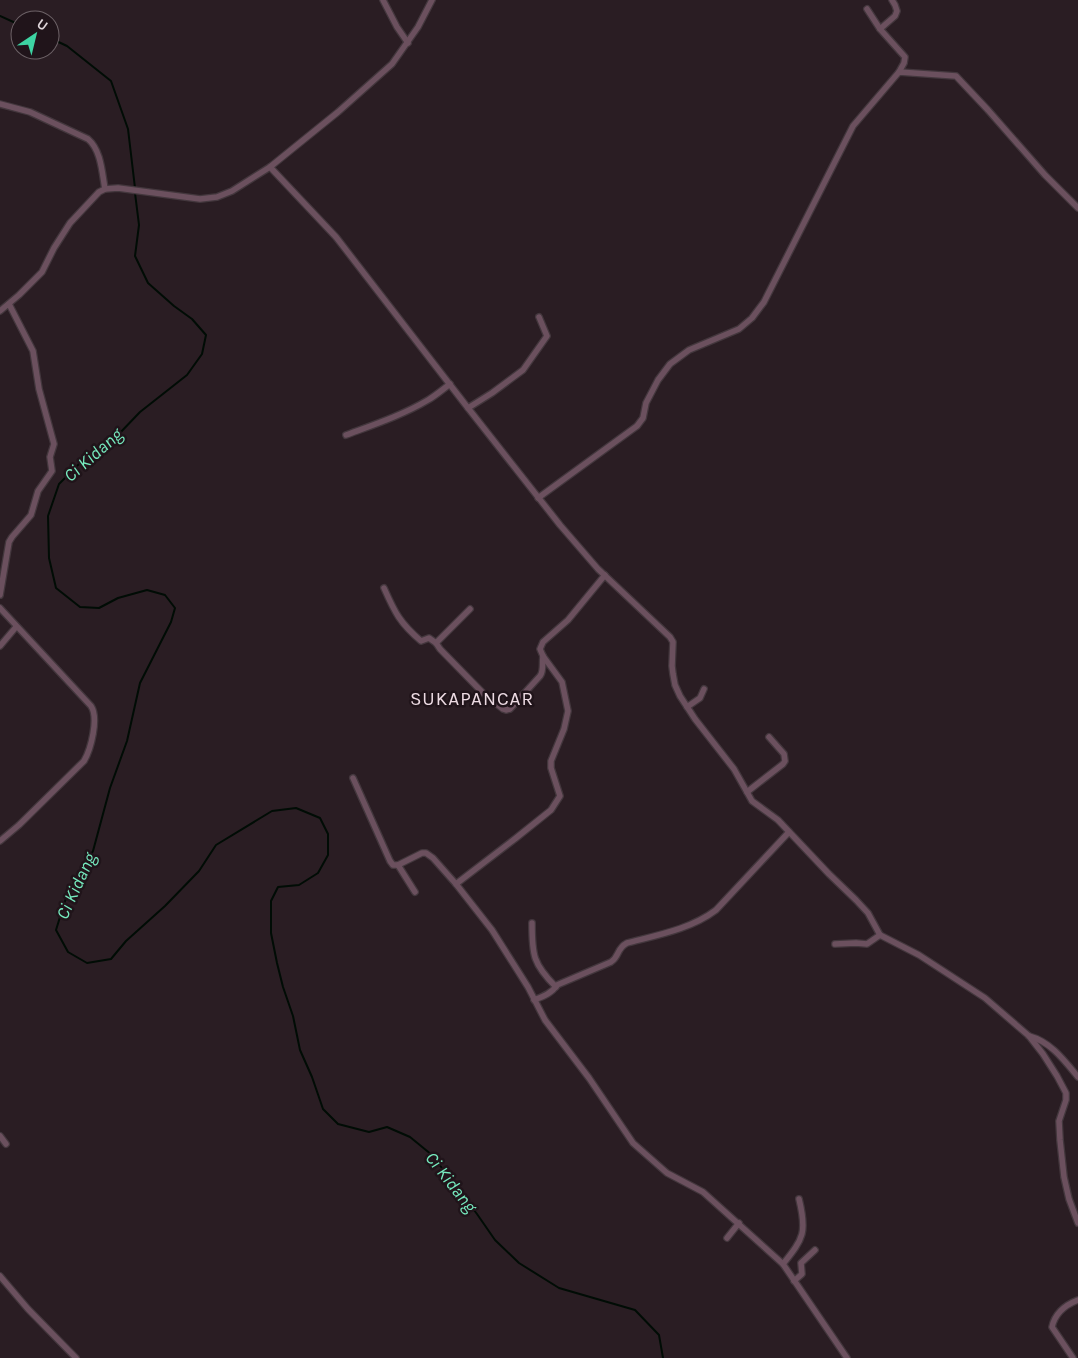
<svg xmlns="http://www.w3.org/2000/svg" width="1078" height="1358" font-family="Karla,sans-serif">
	<rect width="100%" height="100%" fill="#2a1d23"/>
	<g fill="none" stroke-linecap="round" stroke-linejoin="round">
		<g stroke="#000c05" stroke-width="2">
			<path d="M0 16 20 25"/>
			<path d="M50 38 67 46 111 81 128 129 135 188"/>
			<path d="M135 193 139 225 135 256 148 283 174 306 192 319 206 335 202 354 187 375 140 412 117 436 90 453 59 484 48 516 49 558 56 588 80 607 99 608 118 598 147 590 165 595 175 608 171 622 140 683 127 741 110 788 93 851 65 901 56 930 68 952 87 963 111 959 126 941 165 906 199 871 216 845 272 811 296 808 320 818 328 834V855L318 873 299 885 278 887 271 901V933L277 963 283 987 293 1016 300 1050 312 1077 323 1109 338 1124 369 1132 387 1127 410 1137 432 1155 477 1214 495 1240 519 1263 559 1288 635 1310 659 1335 663 1358"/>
		</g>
		<defs>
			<g id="street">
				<path d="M383 0 397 27 408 43"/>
				<path d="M867 9 880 29 905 57 904 63 899 72"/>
				<path d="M880 29 895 16 897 11 895 5 892 0"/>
				<path d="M0 104 30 112 88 139C101 150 102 172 105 189"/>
				<path d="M270 167 336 237 468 408 560 525 598 569 670 637 673 642 672 666 673 674 675 685 680 696 695 719 734 769 752 801 778 820 829 874 856 900 868 913 880 935 919 955 985 998 1029 1036 1043 1054 1057 1076 1066 1093V1100L1059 1121 1060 1140 1064 1177 1069 1199 1078 1223"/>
				<path d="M0 311 19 295 42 272 54 248 70 223 99 192 105 189 118 188 200 199 217 197 232 191 270 167 338 112 392 64 418 27 432 0"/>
				<path d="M468 408 492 393 523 370 547 336 539 317"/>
				<path d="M346 435C373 425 403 415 428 400 435 396 442 390 450 384"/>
				<path d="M538 498 637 426 643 418 646 403 658 380 670 364 689 350 739 329 752 318 764 302 853 126 899 72 956 76 988 110 1045 175 1078 208"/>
				<path d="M384 588C395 613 400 623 421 641L429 638 436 643"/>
				<path d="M0 595 9 542 12 537 31 515 38 491 52 471 50 457 54 444 39 389 33 351 9 304"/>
				<path d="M0 608 91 706C99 718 91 749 84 761L19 825 0 841"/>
				<path d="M470 609 436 643 440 649 483 693 503 709 506 710 510 709 540 676C544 671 542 663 543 656"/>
				<path d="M0 646 16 627"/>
				<path d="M687 707 700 698 704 689"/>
				<path d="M353 778 390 861 393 865H398L422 853H426L433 858 456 884 492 930 528 987 545 1020 589 1078 633 1143 667 1173 703 1192 783 1264"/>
				<path d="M747 792 783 764 785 761 784 754 769 737"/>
				<path d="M398 865 415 892"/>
				<path d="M456 884 516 838 551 810 560 796 551 768V761L564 729 568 711 562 682 543 656 540 649 543 642 568 620 605 575"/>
				<path d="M532 923C532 955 533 964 556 987"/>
				<path d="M835 944 856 943 867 944 880 935"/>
				<path d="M534 1000C544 996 552 993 557 985L611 962C620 956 616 949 627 943 658 935 691 929 716 910L789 832"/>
				<path d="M1029 1036C1051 1042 1064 1060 1078 1077"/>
				<path d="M0 1136 6 1144"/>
				<path d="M799 1199C807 1232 804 1238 783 1264L847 1358"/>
				<path d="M727 1238 739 1223"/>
				<path d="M0 1276 28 1309 76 1358"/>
				<path d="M794 1281 802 1274 801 1263 815 1250"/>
				<path d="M1073 1358 1052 1327C1055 1313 1065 1305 1078 1300"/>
			</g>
		</defs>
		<use href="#street" stroke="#43373d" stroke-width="8"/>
		<use href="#street" stroke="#6b505e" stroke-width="5.5"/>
	</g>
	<g text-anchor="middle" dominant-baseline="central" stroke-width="5" stroke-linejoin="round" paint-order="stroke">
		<g font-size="18" font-style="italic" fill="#76eabe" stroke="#20141a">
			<text transform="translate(93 455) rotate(-41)">Ci Kidang</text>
			<text transform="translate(76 886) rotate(-65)">Ci Kidang</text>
			<text transform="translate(451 1182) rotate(52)">Ci Kidang</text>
		</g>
		<g font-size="19" letter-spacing="1" fill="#ecdae2" stroke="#20141a">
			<text x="472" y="699">SUKAPANCAR</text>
		</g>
	</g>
	<g transform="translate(35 35) rotate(35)"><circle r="24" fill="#20141a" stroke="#6d6267"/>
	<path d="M0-4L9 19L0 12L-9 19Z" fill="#3dd4a3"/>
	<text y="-8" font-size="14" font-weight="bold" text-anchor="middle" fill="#e0d7db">U</text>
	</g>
</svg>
